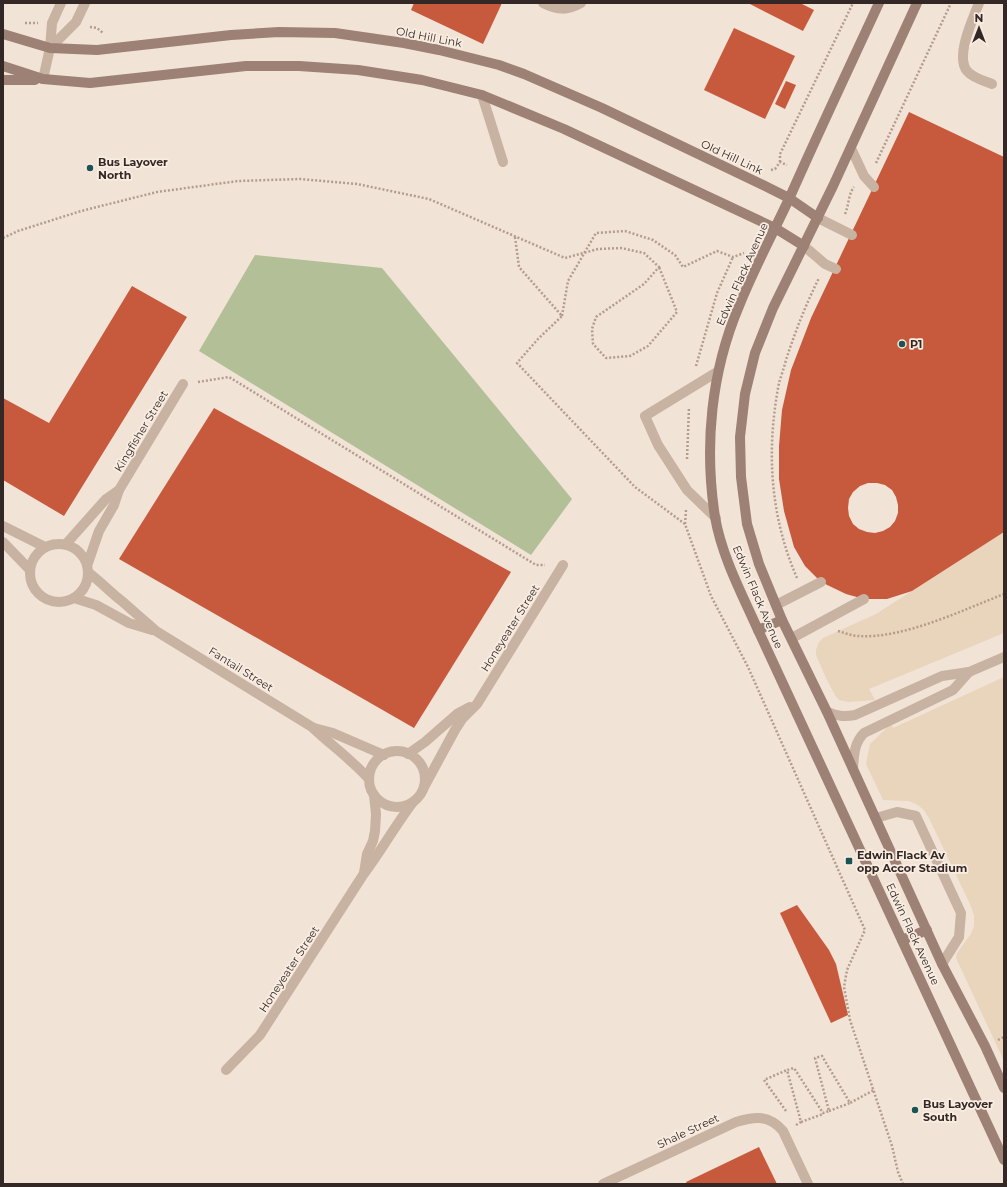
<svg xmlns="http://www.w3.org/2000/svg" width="1007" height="1187" font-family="Montserrat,sans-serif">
	<rect width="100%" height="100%" fill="#f1e3d6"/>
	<path fill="#b3bf96" d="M255 255 382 268 572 499 531 555 199 351Z"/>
	<g fill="#e9d4bc">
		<path d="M1004 532V633L869 689 875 700 848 702 839 700 835 695 826 678 816 655V650L819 642 823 638 876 614Z"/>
		<path d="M1004 677V1061L956 958 957 953 971 934 974 926V915L970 904 929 818 923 809 916 804 909 801 883 800 866 764 870 744 891 724 893 728Z"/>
	</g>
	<g fill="#c7593d" fill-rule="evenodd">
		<path d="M414 3H502L483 44 411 10Z"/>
		<path d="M748 3H800L814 10 803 31Z"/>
		<path d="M734 28 795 56 765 119 704 90Z"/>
		<path d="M786 81 796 85 785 109 775 104Z"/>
		<path d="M909 112 1004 157V532L912 591 887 599H864L846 594 821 582 805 566 794 547 784 511 779 479V446L782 410 791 370 811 318ZM868 483H877L885 485 892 490 896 497 898 505V513L895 521 890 527 883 531 875 533 867 532 859 529 853 524 849 516 848 508 849 499 853 492 860 486Z"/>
		<path d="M132 286 187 317 64 516 3 480V398L49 423Z"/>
		<path d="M214 408 511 572 414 728 119 559Z"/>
		<path d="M797 905 829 950 836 964 848 1015 831 1023 780 913Z"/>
		<path d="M759 1147 777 1184H687L686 1182Z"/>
	</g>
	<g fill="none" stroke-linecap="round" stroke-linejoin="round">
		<g stroke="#b49c8c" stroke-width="2.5" stroke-dasharray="2 2" stroke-linecap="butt">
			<path d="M25 23H38"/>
			<path d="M90 27 97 28 103 33"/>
			<path d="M780 162V154L853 3"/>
			<path d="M876 163 951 3"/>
			<path d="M771 170 775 169 780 162 787 165"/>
			<path d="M845 214C849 205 848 195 854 187"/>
			<path d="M515 237 519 267 562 316 538 339 517 363 635 487 685 524"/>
			<path d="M3 238 18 231 81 211 157 192 238 181 300 179 357 184 429 199 565 258 598 249 621 248 644 253 659 267 644 284 596 317 592 329 593 344 606 358 630 356 648 346 677 312 659 267"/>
			<path d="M562 316 568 281 596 233 625 231 653 240 675 255 683 267 717 251 733 257 744 253"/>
			<path d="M696 366 717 293 733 257"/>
			<path d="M198 382 229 377 536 565H545"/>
			<path d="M687 459 689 407"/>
			<path d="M686 510 685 524 711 596 748 667 865 930 847 970 844 987 850 1020 892 1146 898 1172 903 1184"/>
			<path d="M797 578C770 516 766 450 779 383 781 376 784 368 786 360 795 332 806 304 819 278"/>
			<path d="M838 631C845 633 852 636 859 636 903 639 963 610 1004 594"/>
			<path d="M998 1040 1004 1037"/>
			<path d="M786 1111 764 1080 787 1070"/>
			<path d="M829 1111 850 1103"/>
			<path d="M801 1122 823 1114"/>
			<path d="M796 1125 801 1122 787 1070 794 1068 823 1113 829 1111 815 1058 822 1056 850 1103 874 1090"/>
		</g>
		<g stroke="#c8b2a2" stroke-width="10">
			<path d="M543 3C557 10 567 11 581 3"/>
			<path d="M979 3C973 19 955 56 967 71 973 78 984 81 992 84"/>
			<path d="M50 48 76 22 85 3"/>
			<path d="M43 79 50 48 52 23 61 3"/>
			<path d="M482 95 503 162"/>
			<path d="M851 148 864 176 874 187"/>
			<path d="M818 218 852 235"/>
			<path d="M804 246 825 264 836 269"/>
			<path d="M716 518 687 490 658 445 645 416 717 372"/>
			<path d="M776 605 821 582"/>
			<path d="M792 638 864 599"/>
			<path d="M827 712C837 716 844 717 855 715L942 676 969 672 1004 657"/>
			<path d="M853 769C854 755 854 743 864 733L953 690 969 672"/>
			<path d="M876 818 897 812 916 816 961 913 959 937 942 964"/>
		</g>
		<g stroke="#c8b2a2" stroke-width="10">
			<path d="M3 526 45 547"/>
			<path d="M3 542 30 570"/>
			<circle cx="59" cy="573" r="29"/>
			<path d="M66 544 106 499 119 490"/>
			<path d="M88 563 99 531 114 505 119 490 183 384"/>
			<path d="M89 573C101 582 111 593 123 602 134 612 145 621 156 631L312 727C331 745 352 760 369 779"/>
			<path d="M74 598 96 605 129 623 152 630"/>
			<path d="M314 728 333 733 384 755"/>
			<circle cx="397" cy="779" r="28"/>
			<path d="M408 754 425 742 457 714 470 707"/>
			<path d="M424 787 455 730 462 719 477 704 563 565"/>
			<path d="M364 873 367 854 373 841 375 831 376 814 374 795"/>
			<path d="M226 1070 260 1035 363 875C381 851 395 826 413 802"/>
			<path d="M603 1184 736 1122C756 1116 769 1115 783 1131L808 1184"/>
		</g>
		<g stroke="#9c8174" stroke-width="10">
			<path d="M879 3C849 68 818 133 789 199 772 235 754 269 739 306 711 372 704 446 715 517 722 557 742 594 758 630L1004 1160"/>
			<path d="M917 3 833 186 773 308 755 353 745 394 740 437 741 477 747 524 759 564 782 620 827 712 942 964 985 1046 1004 1088"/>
			<path d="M3 34 50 48 97 50 231 35 279 32 335 33 404 43 439 50 499 65 524 74 602 108 763 185 789 198 818 218"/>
			<path d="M3 66 43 79 90 83 246 66H299L358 70 422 80 482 95 564 129 775 228 804 246"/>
			<path d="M3 80H35"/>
			<path d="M758 630 782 620"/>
			<path d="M902 940 927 930"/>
		</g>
	</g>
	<g fill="#1a5354" stroke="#f9ede2" stroke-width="1.5">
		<circle cx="90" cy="168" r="4"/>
		<circle cx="902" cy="344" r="4"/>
		<rect x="845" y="857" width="8" height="8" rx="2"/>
		<circle cx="915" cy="1110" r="4"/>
	</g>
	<g text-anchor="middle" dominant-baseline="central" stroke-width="3.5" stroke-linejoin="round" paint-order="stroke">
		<g font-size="11" fill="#332825" stroke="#f9ede2">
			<text transform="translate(429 37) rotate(11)">Old Hill Link</text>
			<text transform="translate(732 157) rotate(25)">Old Hill Link</text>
			<text transform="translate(742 274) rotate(-66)">Edwin Flack Avenue</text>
			<text transform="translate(141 431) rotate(-59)">Kingfisher Street</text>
			<text transform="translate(758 597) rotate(67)">Edwin Flack Avenue</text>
			<text transform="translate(510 628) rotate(-58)">Honeyeater Street</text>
			<text transform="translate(241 669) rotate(32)">Fantail Street</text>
			<text transform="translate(913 934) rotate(65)">Edwin Flack Avenue</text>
			<text transform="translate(289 969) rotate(-57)">Honeyeater Street</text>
			<text transform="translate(688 1131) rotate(-25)">Shale Street</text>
		</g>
		<g font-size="11" font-weight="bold" fill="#332825" stroke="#f9ede2" text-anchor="start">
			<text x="98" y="162">Bus Layover<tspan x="98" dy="13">North</tspan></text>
			<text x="910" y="344">P1</text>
			<text x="857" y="855">Edwin Flack Av<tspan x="857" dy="13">opp Accor Stadium</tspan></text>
			<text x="923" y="1104">Bus Layover<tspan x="923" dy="13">South</tspan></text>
		</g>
	</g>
	<rect width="1007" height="1187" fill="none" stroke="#332825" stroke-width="8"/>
	<g transform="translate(979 28)" stroke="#f9ede2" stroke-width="3" paint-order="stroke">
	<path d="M0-3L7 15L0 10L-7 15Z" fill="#332825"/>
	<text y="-6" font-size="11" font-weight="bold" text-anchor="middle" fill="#332825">N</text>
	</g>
</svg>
